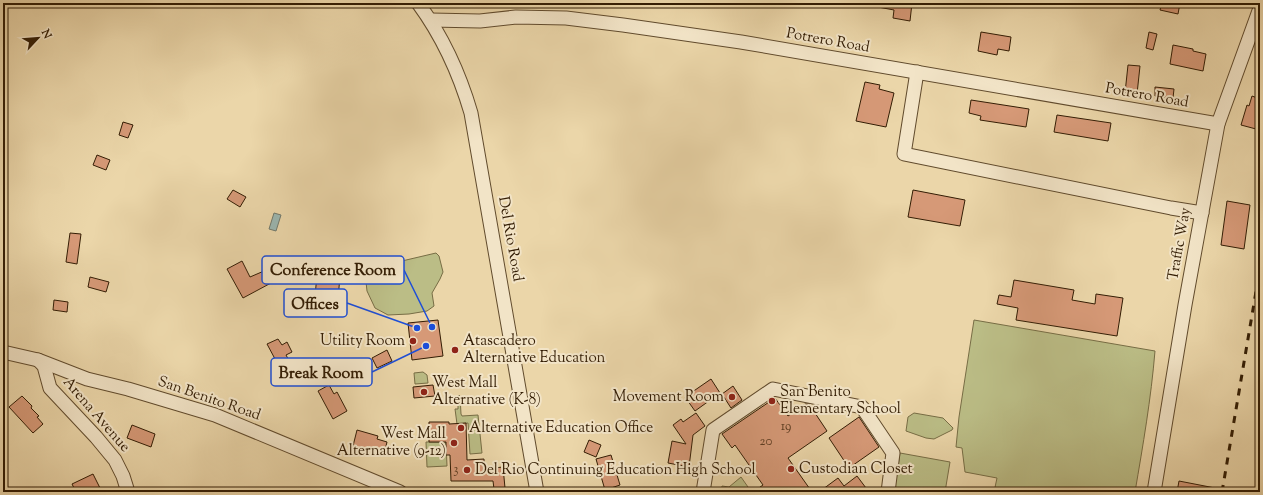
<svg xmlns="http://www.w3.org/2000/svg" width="1263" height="495" font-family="'Sorts Mill Goudy',serif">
	<rect width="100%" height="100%" fill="#ebd6a9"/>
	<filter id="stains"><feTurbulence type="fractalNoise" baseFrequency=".005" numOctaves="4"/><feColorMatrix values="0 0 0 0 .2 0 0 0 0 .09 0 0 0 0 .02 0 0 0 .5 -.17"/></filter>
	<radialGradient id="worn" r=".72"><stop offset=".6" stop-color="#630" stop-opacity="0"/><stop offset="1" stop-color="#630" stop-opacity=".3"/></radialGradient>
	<g fill="#bbbd86" stroke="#776d45">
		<path d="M436 253 439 256 443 272 440 279 432 293 434 306 427 311 409 314 388 315 375 308 367 291 365 273 372 268Z"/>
		<path d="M974 320 1155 351C1151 399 1143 445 1135 492H994L997 478 965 472 962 448 956 447 959 417Z"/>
		<path d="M423 372 427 375 428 383 415 384 414 373Z"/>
		<path d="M459 395 460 396 461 414 462 416 478 415 482 453 470 454 468 423 457 424 455 409H458V397Z"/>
		<path d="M914 413 943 418 953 428 952 430 934 439 926 438 906 431 908 417Z"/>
		<path d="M426 442H446L447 466 427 467Z"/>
		<path d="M900 453 950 462 945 492H894Z"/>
		<path d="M741 477 748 487 741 492H721L722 486 729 487Z"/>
	</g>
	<path fill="#9bb7b1" stroke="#71796c" d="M274 213 281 215 276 231 269 229Z"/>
	<g fill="#d69977" stroke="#331d04">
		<path d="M878 3H912L910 21 893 18 894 10 878 7Z"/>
		<path d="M1162 3H1180L1178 14 1160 10Z"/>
		<path d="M981 32 1011 37 1009 51 998 49 997 55 978 51Z"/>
		<path d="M1149 32 1157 34 1153 50 1146 48Z"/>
		<path d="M1173 45 1193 49V51L1206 54 1203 71 1170 64Z"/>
		<path d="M1128 65 1140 66 1137 94 1125 93Z"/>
		<path d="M865 82 880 85 879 89 894 93 886 127 856 121Z"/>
		<path d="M1155 87 1174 89 1173 98 1155 96Z"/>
		<path d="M1252 96 1260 99V114L1256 129 1241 125 1247 105 1249 106Z"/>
		<path d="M971 100 1029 109 1026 127 980 120 981 116 969 113Z"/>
		<path d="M1057 115 1111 123 1108 141 1054 132Z"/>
		<path d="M123 122 133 125 128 138 119 135Z"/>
		<path d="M97 155 110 160 106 170 93 165Z"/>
		<path d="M233 190 246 197 240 207 227 199Z"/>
		<path d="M913 190 965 200 960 226 908 217Z"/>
		<path d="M1227 201 1250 205 1244 249 1221 245Z"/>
		<path d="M70 233 81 234 77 264 66 262Z"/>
		<path d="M242 261 250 277 264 271 271 283 243 298 227 269Z"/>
		<path d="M317 274 340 276 338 299 315 297Z"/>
		<path d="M90 277 109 282 106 292 88 287Z"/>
		<path d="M1014 280 1074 290 1072 300 1095 304 1096 294 1123 298 1117 336 1016 320 1018 308 997 304 999 295 1011 297Z"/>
		<path d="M54 300 68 302 67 312 53 310Z"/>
		<path d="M438 320 443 356 412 360 408 323Z"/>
		<path d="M278 339 282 345 287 342 292 352 286 355 292 366 282 372 267 344Z"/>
		<path d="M387 350 392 361 377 368 372 358Z"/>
		<path d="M711 379 720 393 695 411 685 397Z"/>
		<path d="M329 385 334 394 337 392 347 411 333 419 318 391Z"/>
		<path d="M433 385 435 396 414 398 413 387Z"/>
		<path d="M733 386 742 400 731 408 722 394Z"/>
		<path d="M22 396 32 406 31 408 39 416 37 417 43 424 33 433 9 407Z"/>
		<path d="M775 398 788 416 805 404H809L827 431 788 458 812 492H753L763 485 735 445 732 448 722 434Z"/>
		<path d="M696 413 705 426 693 435 689 467 668 463 672 441 686 444 673 425 681 419 683 422Z"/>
		<path d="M859 417 879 447 849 468 829 438Z"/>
		<path d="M429 422H449V424L466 423 467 460 484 459V469L503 467 505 488 494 489 493 481H451L450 455H446V442H429Z"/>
		<path d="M132 425 155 434 151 447 127 438Z"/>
		<path d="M357 430 378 436 377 439 387 442 384 454 353 446Z"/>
		<path d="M589 440 601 445 596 457 584 452Z"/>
		<path d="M611 455 620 485 605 490 596 459Z"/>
		<path d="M93 474 102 492H76L72 484Z"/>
		<path d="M857 476 869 492H819L838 478 844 486Z"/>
		<path d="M1179 481 1215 488V492H1177Z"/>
	</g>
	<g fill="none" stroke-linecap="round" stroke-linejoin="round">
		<defs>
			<g id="minor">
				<path d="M418 3C443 37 459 72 471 113L537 492"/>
				<path d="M431 20 480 21 516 17 566 18 623 25 741 42 1218 124"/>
				<path d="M917 72 904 154 1171 208 1202 213"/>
				<path d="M3 352 38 360 87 379 128 389 215 415 400 492"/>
				<path d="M38 360 44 366 50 388 96 437 115 460 123 476 128 492"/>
				<path d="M703 492 713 430 773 389 862 407 893 453 888 492"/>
				<path d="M1154 492 1185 305 1218 124 1260 8"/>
			</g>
		</defs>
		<use href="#minor" stroke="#614b2d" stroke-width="15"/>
		<use href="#minor" stroke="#f2e4c7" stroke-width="13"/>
		<path stroke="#331d04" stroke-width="3" stroke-dasharray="7 7" stroke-linecap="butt" d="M1222 492 1260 268"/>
	</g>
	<g fill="#8f2418" stroke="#f2e4c7" stroke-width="1.5">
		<circle cx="413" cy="341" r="4"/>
		<circle cx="455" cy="350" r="4"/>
		<circle cx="424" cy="392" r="4"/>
		<circle cx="732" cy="397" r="4"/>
		<circle cx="772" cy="401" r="4"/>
		<circle cx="461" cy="428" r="4"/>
		<circle cx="454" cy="443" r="4"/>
		<circle cx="791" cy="469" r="4"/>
		<circle cx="467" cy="470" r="4"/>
	</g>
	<g text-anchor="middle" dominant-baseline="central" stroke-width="4" stroke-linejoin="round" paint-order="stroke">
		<g font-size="13" fill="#5c3c21">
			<text x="786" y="427">19</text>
			<text x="766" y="442">20</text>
			<text x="456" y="470">3</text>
		</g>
		<g font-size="15" fill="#331d04" stroke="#f2e4c7">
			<text transform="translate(828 41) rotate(10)">Potrero Road</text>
			<text transform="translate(1147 96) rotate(10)">Potrero Road</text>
			<text transform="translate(510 239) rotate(80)">Del Rio Road</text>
			<text transform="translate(1180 244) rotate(-80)">Traffic Way</text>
			<text transform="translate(209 399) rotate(19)">San Benito Road</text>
			<text transform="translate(96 415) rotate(49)">Arena Avenue</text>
		</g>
		<g font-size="15" fill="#331d04" stroke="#f2e4c7" text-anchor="start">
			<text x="405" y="341" text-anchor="end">Utility Room</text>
			<text x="463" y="341">Atascadero<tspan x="463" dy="17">Alternative Education</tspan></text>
			<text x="432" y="383">West Mall<tspan x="432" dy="17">Alternative (K-8)</tspan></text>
			<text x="780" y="392">San Benito<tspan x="780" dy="17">Elementary School</tspan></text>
			<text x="724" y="397" text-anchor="end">Movement Room</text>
			<text x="469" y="428">Alternative Education Office</text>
			<text x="446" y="434" text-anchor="end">West Mall<tspan x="446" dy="17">Alternative (9-12)</tspan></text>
			<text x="799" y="469">Custodian Closet</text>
			<text x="475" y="470">Del Rio Continuing Education High School</text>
		</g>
	</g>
	<path fill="none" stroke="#1d4ed8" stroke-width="1.5" d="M432 327L404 270M417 328L347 303M426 346L372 372"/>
	<g fill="#1d4ed8" stroke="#f2e4c7" stroke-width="1.5">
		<circle cx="432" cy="327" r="4"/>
		<circle cx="417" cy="328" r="4"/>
		<circle cx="426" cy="346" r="4"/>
	</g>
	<g fill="#f2e4c7" stroke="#1d4ed8" stroke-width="1.5">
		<rect x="262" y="256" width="142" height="28" rx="4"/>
		<rect x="284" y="289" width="63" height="28" rx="4"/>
		<rect x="271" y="358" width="101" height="28" rx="4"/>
	</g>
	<g font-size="16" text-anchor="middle" font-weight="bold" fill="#331d04">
		<text x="333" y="275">Conference Room</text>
		<text x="315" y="309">Offices</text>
		<text x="321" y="378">Break Room</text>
	</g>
	<rect width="1263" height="495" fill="none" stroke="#ebd6a9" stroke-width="16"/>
	<rect x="4" y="4" width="1255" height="487" fill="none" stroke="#331d04" stroke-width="2"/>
	<rect x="8" y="8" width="1247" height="479" fill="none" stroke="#331d04"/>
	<g transform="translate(38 38) rotate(64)" stroke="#f2e4c7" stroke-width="3" paint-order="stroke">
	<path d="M0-3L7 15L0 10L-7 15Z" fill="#331d04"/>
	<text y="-6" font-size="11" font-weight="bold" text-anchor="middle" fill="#331d04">N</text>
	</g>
	<rect width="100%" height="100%" filter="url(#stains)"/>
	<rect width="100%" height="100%" fill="url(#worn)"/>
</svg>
